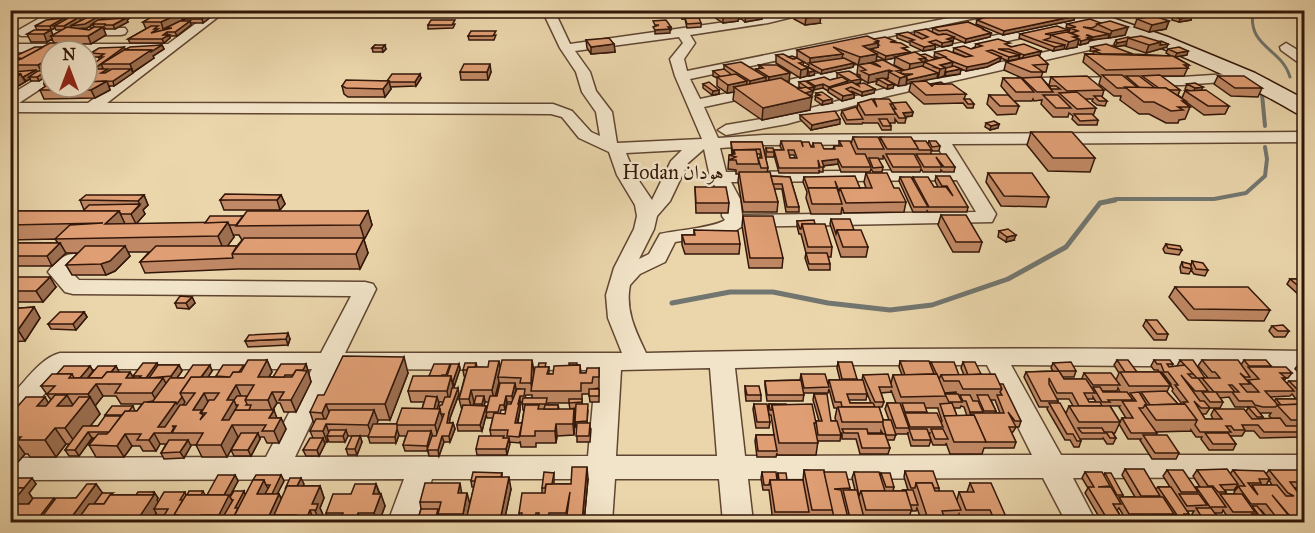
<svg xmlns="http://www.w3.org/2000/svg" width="1315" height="533" font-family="'IM FELL Great Primer',Amiri,serif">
	<rect width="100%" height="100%" fill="#ebd6ac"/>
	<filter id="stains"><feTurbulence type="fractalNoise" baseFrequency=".00333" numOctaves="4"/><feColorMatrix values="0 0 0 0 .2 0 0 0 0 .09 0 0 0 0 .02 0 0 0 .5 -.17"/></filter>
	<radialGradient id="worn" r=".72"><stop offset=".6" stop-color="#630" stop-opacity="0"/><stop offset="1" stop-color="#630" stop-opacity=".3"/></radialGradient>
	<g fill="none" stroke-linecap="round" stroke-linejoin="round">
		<path stroke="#727670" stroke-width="3" d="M1253 10C1247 48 1281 47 1290 77"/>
		<g stroke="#727670" stroke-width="4">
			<path d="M1262 94 1265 126"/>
			<path d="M1108 201 1117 199H1214L1246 193 1265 176 1267 159 1265 147"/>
		</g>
		<path stroke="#727670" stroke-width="5" d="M672 303 730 292H773L828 303 890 310 932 305 1008 279 1066 247 1100 203 1115 200"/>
		<defs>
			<g id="street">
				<path d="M54 10H154L156 13 150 16H60L38 28H125L127 31 125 34 121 35 21 36 15 32Z"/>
				<path d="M214 10H227L107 103 553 104 572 111 591 132 600 136 596 112 582 92 576 72 560 48 542 10H554L570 44 761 17 757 10H768L771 15 795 10H821L768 23 690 35 695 43 684 59 687 71 988 10H1013L690 79 700 99 1095 14 1099 15V21L1095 22 704 107 718 138 764 135 1304 132V142L952 144 996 214 992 222 741 227 729 235 722 237H705L675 242 665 262 640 274 630 285C625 310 635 330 646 353 865 348 1085 347 1304 351V367H1299L1304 373V397L1295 394 1270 367 1011 365 1061 455H1304V477L1073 478 1096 522H1066L1043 478 748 479 753 522H723L719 479H615L612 522H582L586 479H432L418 522H388L404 479 10 480V458L266 457 312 369H67L19 422 10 425V397C25 382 40 358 60 353H321L351 296 73 294 65 292 48 272C56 261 66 251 80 255L83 259 71 272 79 280 365 282 373 284 376 289 345 353H622L608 318 606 295 614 268 634 229 637 216 635 205 617 175 609 152 579 138 562 117 551 114 10 112V95L46 73 51 72V82L19 103H88L158 52H10V44H168ZM679 37 683 43 670 59 675 76 702 139 617 143 612 112 596 91 590 72 575 51ZM936 144 951 170 726 172 720 148 764 145ZM704 149 710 177 722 199V216L725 220C713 228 677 230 660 234L649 254 639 259 654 229 657 216 670 201 688 163ZM682 150 671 161 652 200 635 175 626 153ZM957 180 976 212 742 215 740 199 731 182ZM854 365H987L1032 455 745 456 735 368ZM710 368 717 456H616L621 370ZM337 369 596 370 588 456 295 457Z"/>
				<path d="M1142 30 1146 31 1148 34 1146 37 888 96 787 124 726 135 718 130 726 125 784 115 887 88Z"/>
				<path d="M1286 43 1304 54V64L1299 63 1281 50 1280 47Z"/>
				<path d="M1244 73 1251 77 1249 80 1182 85 1018 86 1011 82 1018 78 1182 77Z"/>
			</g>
			<path id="secondary" d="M1063 10H1089L1168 37 1255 73 1304 99V114L1296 113C1223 70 1146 40 1065 13Z"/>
		</defs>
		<use href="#street" stroke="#604632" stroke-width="3"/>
		<use href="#secondary" stroke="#321609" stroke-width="3"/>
		<use href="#street" fill="#f2e4c9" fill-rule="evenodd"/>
		<use href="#secondary" fill="#f2e4c9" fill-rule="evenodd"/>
	</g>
	<g fill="#c08864" stroke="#321609" stroke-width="1.5" fill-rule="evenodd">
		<path d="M162 10H208L209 12H208L212 16 203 23H190L191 25 177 36H170V38L164 43H130L128 39 146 29 143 22 162 13Z"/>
		<path d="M678 10H711V15L691 18 701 23V27L687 28 685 19H682Z"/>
		<path d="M711 10H761L762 19 745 22 739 17 738 21 723 23 711 15Z"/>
		<path d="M838 10H882V13L851 17Z"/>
		<path d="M915 10H933V14L925 15Z"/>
		<path d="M1020 10H1058L1078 11 1077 15 1074 16V20L1003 35 976 24 977 20 984 18 985 14 1004 16 1005 13Z"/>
		<path d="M795 11 820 23 805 25 794 19Z"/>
		<path d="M70 12 72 15 64 19V20L107 12 108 14 130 13 131 17 127 20 128 22 115 29H105V28H103L106 35 91 44H77L80 51H51L46 71 48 75 39 81H31L30 79 10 91V58L54 43 52 39 47 42H31L27 34 51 30 53 35 63 30H56L55 28 51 30H37L35 26 52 19 51 17ZM93 24 94 27 89 30 78 29 87 28Z"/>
		<path d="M1173 16H1192L1191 20 1179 22 1172 20Z"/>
		<path d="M1137 19 1169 21 1166 29 1149 32 1134 27Z"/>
		<path d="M968 22 991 33 990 37 965 43 954 38 952 45 942 47 935 44V49L923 51 910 45V43L897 38V34L922 39 914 35 915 31 938 35 944 34 939 35 932 32 933 28Z"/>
		<path d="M1101 23 1128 27 1125 35 1109 38 1108 37 1090 40 1088 43 1080 45 1078 44 1077 47 1066 49 1064 48 1053 51 1019 38 1020 34 1068 30V32H1069L1070 29 1066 27 1067 24Z"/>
		<path d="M455 24 453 28 428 29V25Z"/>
		<path d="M496 35 494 40H469L468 36Z"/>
		<path d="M1131 38 1158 42 1168 44 1167 47 1146 53 1125 46 1126 45 1115 47 1114 44 1116 40Z"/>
		<path d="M874 39 894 43 907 50 909 54 920 55 936 59 939 58 934 56 935 52 966 57 953 52 954 48 971 49 975 47 976 44 1009 46 1040 55H1038L1048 64 1046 72H1043L1041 77 1049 86H1050L1049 85 1051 77 1104 90 1102 97 1107 101 1105 106 1097 105 1092 101 1093 99H1085L1096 108 1093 116 1098 120 1097 125H1078L1072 119 1073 116 1069 113 1068 117H1053L1041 104 1042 100 1034 101 1033 99 1032 101H1014L1019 106 1016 114 997 115 987 104 989 95 1011 98 1001 86 1003 78 1022 79V78L1004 70 1006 62 1021 58 1019 57 1008 61 1001 58 1000 61 987 67 966 71 958 68 961 69 960 74 938 78 937 77 918 82 930 84H944L966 94 964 99 974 104 973 108H967L963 103 924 104 909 91 911 83 898 86 887 80 888 78 884 79 894 84 893 88 887 89 876 84 877 81 868 83 861 79 860 83 856 84 875 89 874 93 862 96 851 91 854 94V98L842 101 828 92V91L823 88 814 89 812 95 810 96V110L762 120 733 100 734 92 727 93 717 86V78L713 76V71L724 70V65L756 71V69H759V65L789 81 787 82 798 89 801 88 799 87V82H806L807 81 830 80 838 78 837 77V73L860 77V78V75L857 74 858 65 872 64V62L858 65 854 63 853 67 821 74 808 67 809 65 804 62 803 65 814 75 809 76H807L800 78 776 63V55L797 58V50ZM877 56 885 60 895 58 894 65 904 70 901 71 902 70 876 61Z"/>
		<path d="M586 40 614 44 615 52 591 54 587 48Z"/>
		<path d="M162 45 164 49 153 56 154 58 114 86H109L110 90 95 98 44 99 40 90 45 87 44 84 87 87V66H90L99 60V57H93L91 53 125 50Z"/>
		<path d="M375 45 386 49 383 52H373L372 48Z"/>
		<path d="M1091 47 1133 54 1171 56 1166 53 1168 49 1187 55 1175 57 1189 65 1184 76H1161L1180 90 1178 95 1182 98 1185 91H1190L1185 89 1187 84 1202 91 1229 106 1225 114 1204 115 1186 102 1185 103 1190 107 1185 119 1179 120 1178 123H1166L1149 114H1139L1120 100 1121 96H1114L1099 84 1101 77 1083 62 1085 54H1093L1094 52 1090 51Z"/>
		<path d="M460 72H491L488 80H461Z"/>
		<path d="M1218 76 1262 88 1258 97 1231 96 1214 84Z"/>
		<path d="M421 78 416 86 390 87 391 89 385 97H348L344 94 342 86 387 81Z"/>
		<path d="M703 84 719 90V94L712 95 703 88Z"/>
		<path d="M816 93 832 103 822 105 815 100Z"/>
		<path d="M874 99 892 103 913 112 912 116 906 117V118L905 123H898L895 119V123H890L891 126V130H882L878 123H863V122L862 124H846L841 115 842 111 857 109 858 103 873 101Z"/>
		<path d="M800 115 840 124 811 130 800 119Z"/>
		<path d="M986 123 999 124 998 128 990 130 985 127Z"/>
		<path d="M1031 132 1095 158 1090 172 1048 171 1027 145Z"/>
		<path d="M853 137 880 140V137L914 141 928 144 929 141 940 146 939 151H931V154L955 167 954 172H943L941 170V172H923L921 169 920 172H892L883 155V159H878L883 167 882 172H873L871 169 870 172H841L838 164 823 166V172H820L819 170V173H779L774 155V150H782L780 146 781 141 802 144 811 147H813V143L824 149H833L834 146H839V141L851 144ZM789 155H794L795 158H790Z"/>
		<path d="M731 142H762L768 168 767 172 771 176 790 177 799 207V212H786L782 189H774L778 202 777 212H743L738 181 739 174H736V170L728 169 729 155H732ZM757 154H760V158L758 160Z"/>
		<path d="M766 148 774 152V157H766Z"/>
		<path d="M866 173 894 188 906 202 904 212 844 213 842 207 841 214H811L806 198 807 192 803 182 804 177 860 188H866L864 182Z"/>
		<path d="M988 173 1049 197 1046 207 1001 206 986 182Z"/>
		<path d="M936 176 968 207 967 212H928L927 210V212H913L899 181 900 177 913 179V177L934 187H938L935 181Z"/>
		<path d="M695 187 729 203 728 213H696Z"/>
		<path d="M144 195 148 205 143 210 145 214 136 224 205 223 243 216 368 211 372 225 364 240 368 253 360 269H238L145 273 140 262 149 252H128L130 256 115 271 106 275H72L66 265 78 253H66L52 266H10V243H58L55 239 10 240V211H83L84 210 80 200ZM233 235H239L242 240 237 246H227L234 237Z"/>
		<path d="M281 195 285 204 280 210H224L220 200Z"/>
		<path d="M941 215 982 242 979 252H953L938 225Z"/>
		<path d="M743 216 783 258 782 268H749L742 226Z"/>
		<path d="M831 219 854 230 868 247 866 257H841L830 224Z"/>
		<path d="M797 221 815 224 832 247 831 257H828L830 264V270H809L805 258 806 253 801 234H799L797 226Z"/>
		<path d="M694 230 740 244 739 254H685L682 245V235H694Z"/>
		<path d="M999 231 1014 240 1006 242 998 237Z"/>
		<path d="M1166 244 1182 250 1179 255 1165 253 1163 249Z"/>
		<path d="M1192 261 1208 270 1205 276 1194 274 1191 270 1189 274 1181 273 1180 267 1182 262 1191 265Z"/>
		<path d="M10 277 56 287 43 302H10Z"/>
		<path d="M1290 279H1305V295H1299L1287 284Z"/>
		<path d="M1175 287 1270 310 1264 321 1188 320 1169 297Z"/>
		<path d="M192 297 195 303 189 309 177 308 175 303Z"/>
		<path d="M34 307 40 318 25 341 10 342V309Z"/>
		<path d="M84 312 87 317 76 330 51 329 48 324Z"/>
		<path d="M1146 320 1168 334 1166 340H1154L1143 326Z"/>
		<path d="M1272 326 1289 331 1285 337H1274L1269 331Z"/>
		<path d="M290 339 288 345 248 347 245 341Z"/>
		<path d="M267 360 272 372 269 377H273L306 364 311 382 296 412H284L280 403H277L273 410 277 418H281L286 429 279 443H267L264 437H260V439L251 456H234L231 450 239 437H238L227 457H202L196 445H191L184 458 164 459 161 453 166 444H160L156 451H143L140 446H132L124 457H96L89 445 94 438H92L79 456H69L65 450 69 444H66L56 457H30L28 454H25L17 463H10V415L48 403 51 400 41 386 57 374 90 366 93 371 116 366 119 372 134 378 133 376 158 365H179L182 371 177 378H184L212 371 208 377H216V376L244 366ZM103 396H116L121 404H142L137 411H135L133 406 105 415 106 416 98 426H90L100 414 95 406Z"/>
		<path d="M1117 360 1137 372H1159L1158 370H1154L1151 366 1154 360 1173 364 1172 367 1177 366 1180 360 1205 378H1208L1198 366 1202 360 1241 365 1244 360 1271 366 1270 367 1292 373 1288 378H1286L1284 381 1287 383 1289 381 1305 384V434L1302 437 1260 438 1254 431H1245L1242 436H1230L1236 444 1233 450H1209L1201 439 1202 437H1196L1191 430V431L1156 432 1157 433 1156 435 1179 453 1176 459H1152L1140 440 1141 439H1128L1119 424 1122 418H1126L1119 407 1120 406H1110L1120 422 1115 433H1113L1116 438 1113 444H1107L1103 438 1102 439H1080L1081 441 1079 447H1074L1070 440H1065L1047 409 1048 407H1039L1024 377 1026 372 1053 371 1051 368 1053 363 1076 371 1074 377H1062L1064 379H1083L1082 378 1084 373 1116 380 1119 373 1114 365ZM1170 385 1173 389 1172 391 1182 404H1178L1167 392ZM1118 388 1120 392H1103V391H1117ZM1292 394 1296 399H1276L1274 401 1270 397 1290 396ZM1093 397 1096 402H1089L1087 399H1093ZM1229 397 1235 407H1249L1246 411 1214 409 1211 415 1213 419H1205L1202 414H1206L1210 408H1220L1223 402 1220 398ZM1057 399H1069L1073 406H1069L1066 413 1058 403V401ZM1260 413H1271L1269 416 1272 419H1262L1263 417Z"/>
		<path d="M900 361 930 364 931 362 959 375H964L961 368 963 362 981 374 1000 384 1021 421 1019 427H1016L1013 432H1011L1016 442 1014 448H984L982 454H950L946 443V445H933L929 435 930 433H928L931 440 929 446H911L908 435V432L907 434H896L894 440H887L890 448 888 454H860L856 439H842V433H841L840 441H818L816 455H777V453L776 457H757L755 441 756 435H774L771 415H769L768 409 769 404 786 405 816 421H819L813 400 814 394 831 421H836L835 418 837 408H834L829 389 828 393H804L803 401H767L765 386V381L800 380 801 374 828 385 829 380H840L837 368 838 362 857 379V380H862L863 375 891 383 893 375H902L899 367ZM864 386 871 403H850L849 400H866L867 394ZM891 390 896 403H887L885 409 889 420H883L879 407H882L884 402 881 393 891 392ZM956 392V394H945V393ZM991 400H995L1000 413H995L996 411ZM961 406 964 407 967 416H957L954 408H960ZM925 408H938V409L942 421 941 423 927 413ZM881 431 883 434H868V433H881Z"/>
		<path d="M476 363 477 367 534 371 533 380 546 367H549V374H553L577 365H580L581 373H586L599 368V388L593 389H599V402H590L589 394H582V404L588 410 587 423 591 429 590 442H577V427H576L575 422 574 435 557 436 556 443H536V447H521L520 441V443L509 442 507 455H477L476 449 491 436 490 430 493 418H487L486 414 482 431H458L457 425 462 410 459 399 465 376H464L463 370ZM499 382V386L497 396H495ZM516 389H520L515 395ZM526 395H532V398H525ZM485 402H489L487 410 486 406H484ZM507 402H512L505 414H500L501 410H505ZM520 402H522L523 410H524L522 423H518L520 410ZM548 403H569L570 409 576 408 575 420 559 409 558 405H548Z"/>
		<path d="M1299 363H1305V379L1295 369Z"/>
		<path d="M459 364 460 369 454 387H453V388L459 394 450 418 449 423H453L455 429 450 442H444L439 456H429L428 451H405L403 445 406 436H399V435L396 443H370L368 436H348L345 442H329L328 440 327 442H324L325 444 319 456H306L303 450 313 438 310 431 314 424 310 412 324 395 408 373 390 420H377V424H397L422 409 424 402H411L408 391 429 376ZM439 402H443L442 405 439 409H437Z"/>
		<path d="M745 386 761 395V401H746L745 391Z"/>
		<path d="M754 404 770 422 769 428H756L753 409Z"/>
		<path d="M360 436 362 442 357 455H348L346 449Z"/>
		<path d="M1125 469 1156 489 1158 487H1170L1163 476 1167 470 1195 488 1196 487H1200L1193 476 1197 470 1230 474 1233 470 1266 474 1269 470 1305 479V486L1303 488H1295L1299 494 1305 522H1271L1261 510H1260L1270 522H1250L1248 520 1250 518H1228L1223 510 1222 513H1215L1221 522H1197L1192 514 1194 511H1187L1189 514 1186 518 1189 522H1150L1149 521 1150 520H1146L1147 522H1129V520H1126L1119 508 1117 510 1124 522H1102L1085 493 1088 488 1082 478 1085 472 1104 475 1105 473 1123 495 1122 497H1135L1122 475ZM1269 480 1272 485H1260H1266ZM1237 486 1238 487 1234 492 1235 494H1225L1226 492 1225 490H1234Z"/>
		<path d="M804 470 824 472 850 488 849 490H855L852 478 854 472 880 476 881 473 894 487 893 491H903V490H908L904 477 905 471 939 488V491L957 500 959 492H967L970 483 1007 519 1005 522H962L959 514 956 522H922L917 508 916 511H911L909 518 918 522H833L831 517 830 522H808V515L807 522H773L769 490H763L761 478 762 472 777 479 778 473 787 480H803Z"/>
		<path d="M502 473V477L511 489 504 522H469L467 517 466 522H417L421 509 420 502 462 493 470 504 474 487H472L471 481Z"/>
		<path d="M554 473V484H571L588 479 584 522H521L519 513 542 493V488Z"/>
		<path d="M235 475 238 481 230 496V497L244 491 245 495 281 475 284 481 277 494H279L281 498 304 484 302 486H320L324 498 320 508 323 515 320 522H160L165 515H157L156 513 151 522H10V478L36 484 29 493 33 499 55 500 76 498 96 484 102 493 114 495H136L154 492 158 498 157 500 158 502 185 492 186 495 203 491 205 495H207Z"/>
		<path d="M376 484 385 506 379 522H329L326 513 351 494Z"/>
	</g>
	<g fill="#9c6f51" stroke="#321609" stroke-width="1.5">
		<path d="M182 10H196L184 16 185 19H183L184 20 163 29 161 22 182 12Z"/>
		<path d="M694 10H711V15L682 19V12Z"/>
		<path d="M852 10H882V13L851 17Z"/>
		<path d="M933 10V14L925 15 926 12Z"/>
		<path d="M1102 10H1113L1101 13Z"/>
		<path d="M1078 11 1077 15 1070 17 1071 13Z"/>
		<path d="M70 12 72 15 64 19 65 22 54 26 55 28 51 30 50 26 60 20 59 17Z"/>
		<path d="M107 12 108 16 103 17 104 18 87 28 72 29 71 27 66 30 64 26 79 17 81 21Z"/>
		<path d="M211 12 212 16 203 23 202 19Z"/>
		<path d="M763 12 762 19 745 22 746 14Z"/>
		<path d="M130 13 131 17 127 20 128 22 115 29 113 25 125 19 124 17Z"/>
		<path d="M739 14 738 21 723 23V16Z"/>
		<path d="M821 15 820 23 805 25 806 18Z"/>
		<path d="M1075 16 1074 20 1003 35 1004 31Z"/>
		<path d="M1192 16 1191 20 1179 22 1180 19Z"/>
		<path d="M190 21 191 25 177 36 175 32Z"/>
		<path d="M1169 21 1166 29 1149 32 1152 25Z"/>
		<path d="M103 27 106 35 91 44 88 36Z"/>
		<path d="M671 27V30H670V33L655 34V30Z"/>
		<path d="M1128 27 1125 35 1109 38 1112 31Z"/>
		<path d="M13 30 17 38 10 41V32Z"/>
		<path d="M51 30 53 36H51L52 39 47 42 44 34Z"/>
		<path d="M167 32 168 36 169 35 170 38 164 43 162 39 163 35Z"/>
		<path d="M991 33 990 37 965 43 966 39Z"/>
		<path d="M1109 34 1108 38 1091 40 1093 37Z"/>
		<path d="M1078 36 1079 39 1077 47 1066 49 1069 42 1073 37Z"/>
		<path d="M954 37 952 45 942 47V43L947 39Z"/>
		<path d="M1091 37 1088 43 1080 45 1081 41Z"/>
		<path d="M879 41 877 51 871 49 870 52 863 46Z"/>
		<path d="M1127 41 1126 45 1115 47 1117 43Z"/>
		<path d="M1161 42 1168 44 1167 47 1146 53 1149 45Z"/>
		<path d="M77 43 80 51H65V50Z"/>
		<path d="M614 44 615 52 591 54V47Z"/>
		<path d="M162 45 164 49 153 56 154 58 133 72 130 64 151 50Z"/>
		<path d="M385 45 386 49 383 52 382 48Z"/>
		<path d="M935 45V49L923 51 924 47Z"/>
		<path d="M1065 45 1064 49 1053 51 1055 47Z"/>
		<path d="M124 47 126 51 101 64 103 68 96 73 94 69Z"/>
		<path d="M1041 51 1040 55 1022 59 1024 55Z"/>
		<path d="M1188 51 1187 55 1175 57 1177 53Z"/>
		<path d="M910 52 909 56 895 57V58L885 60 886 56Z"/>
		<path d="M843 54 841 62 810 63V58Z"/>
		<path d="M877 54 876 62 858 65 860 57Z"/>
		<path d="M1020 55 1018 59 1008 61 1009 57Z"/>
		<path d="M1001 57 1000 61 987 67 966 71 967 67Z"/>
		<path d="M51 58V69L46 71 48 75 39 81 37 77 42 73 38 65Z"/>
		<path d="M926 58 923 66 909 72 910 64 919 59Z"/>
		<path d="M953 62 951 70 946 71 944 76 938 78 940 69 934 67Z"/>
		<path d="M854 63 853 67 821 74 822 70Z"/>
		<path d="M490 64 491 72 488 80 487 72Z"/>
		<path d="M808 68 807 76 800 78 801 70Z"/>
		<path d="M131 69 133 73 114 86 113 81Z"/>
		<path d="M961 69 960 74 945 76 946 72Z"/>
		<path d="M36 70 38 74 29 77 30 79 26 81 23 77Z"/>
		<path d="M889 70 888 78 879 80 877 79V81L868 83 869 75Z"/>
		<path d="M815 71 814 75 809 76V72Z"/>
		<path d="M790 73 789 81 768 85 769 77Z"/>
		<path d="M938 73 937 78 906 84 907 80Z"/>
		<path d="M21 74 25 82 10 91V80Z"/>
		<path d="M420 74 421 78 416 86 415 82Z"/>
		<path d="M907 76 906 85 898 86 900 78Z"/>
		<path d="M766 77V86L749 89 750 81Z"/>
		<path d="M858 77H860V79H861L860 83 851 85V81Z"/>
		<path d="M107 81 110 90 95 98 91 90Z"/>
		<path d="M389 81 391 89 385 97 383 89Z"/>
		<path d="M747 81 746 89 734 87V92L727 93 728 85Z"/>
		<path d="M848 81 847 85 829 88 828 91 829 87Z"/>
		<path d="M823 84V88L814 90 815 86Z"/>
		<path d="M894 84 893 88 887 89 888 85Z"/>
		<path d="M814 87 812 95 804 97 805 93 808 88Z"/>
		<path d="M1203 87 1201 91 1193 93 1195 88Z"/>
		<path d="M875 89 874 93 862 96V92Z"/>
		<path d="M719 90V94L712 95 713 91Z"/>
		<path d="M854 94V98L842 101 843 96Z"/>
		<path d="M812 97 810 110 762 120 763 108Z"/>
		<path d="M832 99V103L822 105 823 101Z"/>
		<path d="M913 112 912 116 902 117 903 113Z"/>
		<path d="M840 119V124L811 130 812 125Z"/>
		<path d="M999 124 998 128 990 130 991 126Z"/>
		<path d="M838 159V164L821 166 822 161Z"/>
		<path d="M144 195 148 205 143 210 145 214 136 224 131 214 140 205 138 201Z"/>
		<path d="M281 195 285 204 280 210 277 200Z"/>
		<path d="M119 211 126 226 105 224Z"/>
		<path d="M368 211 372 225 364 240 368 253 360 269 356 254 364 238 360 225Z"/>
		<path d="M228 222 234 237 224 251 218 236Z"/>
		<path d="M1016 235 1014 240 1006 242 1007 237Z"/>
		<path d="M60 243 66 253 52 266 47 256Z"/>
		<path d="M125 246 130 256 115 271 106 275 101 264Z"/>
		<path d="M50 277 56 287 43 302 36 291Z"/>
		<path d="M192 297 195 303 189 309 186 303Z"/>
		<path d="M34 307 40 318 25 341 18 330Z"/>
		<path d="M84 312 87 317 76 330 73 324Z"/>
		<path d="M288 333 290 339 288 345 286 339Z"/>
		<path d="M404 357 408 373 390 420 385 404Z"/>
		<path d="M267 360 272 372 262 388 258 377Z"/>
		<path d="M532 360 534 371 532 391 531 383Z"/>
		<path d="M499 361 501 372 498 377 499 382 494 401 492 390Z"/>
		<path d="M157 363 160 369 143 382Z"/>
		<path d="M306 364 311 382 296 412 291 400 300 375Z"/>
		<path d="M459 364 460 369 454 387 453 381Z"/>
		<path d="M179 365 182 371 174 382 171 376Z"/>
		<path d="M210 365 212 371 203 385 200 379Z"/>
		<path d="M90 366 93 371 83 384 80 378Z"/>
		<path d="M116 366 119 372 109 384 106 379Z"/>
		<path d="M130 372 137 383 126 378Z"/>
		<path d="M451 376 453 387 449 402 447 391Z"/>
		<path d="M157 377 160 382 163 378 169 389 158 404 152 393Z"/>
		<path d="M515 383 516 389 513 402 512 396Z"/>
		<path d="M96 384 103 396 95 406 88 394Z"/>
		<path d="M236 385 241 396 236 405 239 412 227 432 222 420 227 400Z"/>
		<path d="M458 388 459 394 450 418 449 429 447 423 449 412Z"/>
		<path d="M471 390 474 402 472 410 469 399Z"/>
		<path d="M272 392 277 403 272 411 268 400Z"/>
		<path d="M204 393 209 404 201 413 203 416 193 410Z"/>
		<path d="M67 395 77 412 57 406Z"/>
		<path d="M484 396 485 402 483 409 482 404Z"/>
		<path d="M506 396 507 402 505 410 504 405Z"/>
		<path d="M520 396V410L516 428 515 423 518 404Z"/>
		<path d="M45 397 55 414 37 406Z"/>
		<path d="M90 397 100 414 76 444 65 428Z"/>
		<path d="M182 397 185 402 180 410 168 433 158 427 176 402Z"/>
		<path d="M437 397 439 403 434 419 432 413Z"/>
		<path d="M326 404 332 420 326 424 330 436H327L328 440 327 442 323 431 326 424 322 413Z"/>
		<path d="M486 406 487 412 482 431 480 425Z"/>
		<path d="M440 409 443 420 438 437 435 425Z"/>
		<path d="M574 409 575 420 574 435 573 424Z"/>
		<path d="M274 410 278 421 269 418Z"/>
		<path d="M374 410 378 421 372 436 368 425Z"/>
		<path d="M281 418 286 429 279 443 274 431Z"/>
		<path d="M453 423 455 429 450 442 449 436Z"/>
		<path d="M556 424 557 436 556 443 555 431Z"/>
		<path d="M232 425 238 437 227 457 221 445Z"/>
		<path d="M55 428 66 444 56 457 45 440Z"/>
		<path d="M397 429 399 435 396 443 395 437Z"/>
		<path d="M346 430 348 436 345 442 343 436Z"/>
		<path d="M431 431 433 437 428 451 427 446Z"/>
		<path d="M88 432 92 438 79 456 75 450Z"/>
		<path d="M154 433 160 444 156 451 149 440Z"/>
		<path d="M258 433 260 439 251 456 248 450Z"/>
		<path d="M125 434 132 446 124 457 117 446Z"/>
		<path d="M360 436 362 442 357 455 355 449Z"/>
		<path d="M442 436 444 442 439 456 438 450Z"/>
		<path d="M13 437 25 454 17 463 10 454V440Z"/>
		<path d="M323 438 325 444 319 456 317 450Z"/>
		<path d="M509 438 510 444 507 455 506 449Z"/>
		<path d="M188 440 191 446 184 458 180 452Z"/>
		<path d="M587 467 588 479 584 522H582Z"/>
		<path d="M235 475 238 481 230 496 235 506 223 522 219 515 221 500Z"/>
		<path d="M281 475 284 481 272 504 269 498Z"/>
		<path d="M509 477 511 489 504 522H502L501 516Z"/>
		<path d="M32 478 36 484 29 493 33 499 10 522V505Z"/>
		<path d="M301 478 304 484 298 495 296 489Z"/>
		<path d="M264 480 269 491 266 498 257 494Z"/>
		<path d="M460 483 462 495 458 493Z"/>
		<path d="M96 484 104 495 85 522H68Z"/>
		<path d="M376 484 380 496 373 494Z"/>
		<path d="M320 486 324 498 320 508 323 515 320 522 312 504Z"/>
		<path d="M244 491 246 497 238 514 235 508Z"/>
		<path d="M154 492 158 498 157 500 161 506 154 509 156 513 151 522H136Z"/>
		<path d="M467 493 470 504 466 522H465L463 514Z"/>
		<path d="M279 494 284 505 274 515 277 521 276 522H270L268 518Z"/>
		<path d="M381 494 385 506 379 522H378L374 513Z"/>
		<path d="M54 498 62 510 45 522 40 516Z"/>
		<path d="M438 509 439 514H438L439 517 437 522 435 521Z"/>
		<path d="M310 510 314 522H305Z"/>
		<path d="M358 513 362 522H355Z"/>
		<path d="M201 515 206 522H197Z"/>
		<path d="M28 516 32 522H23Z"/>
	</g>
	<g fill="#df9e74" stroke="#321609" stroke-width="1.5" fill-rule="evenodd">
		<path d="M193 10H204L201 13 211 12 202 19H183L189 15H185Z"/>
		<path d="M715 10H734L739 14 723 16Z"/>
		<path d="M740 10H761L763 12 746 14Z"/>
		<path d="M798 10H812L821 15 806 18 795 11Z"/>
		<path d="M1016 10 1035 15 1022 10H1076L1078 11 1071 13 1075 16 1004 31 977 20 990 16 985 14 991 13 1006 17 1012 16 1005 13Z"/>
		<path d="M61 12H70L59 17H51Z"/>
		<path d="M79 12H107L85 24 70 26 88 17H79L64 26H54Z"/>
		<path d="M183 12 161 22H143L158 13Z"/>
		<path d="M110 13H130L124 17H103Z"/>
		<path d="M1185 14 1192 16 1180 19 1173 16Z"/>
		<path d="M1154 16 1169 21 1152 25 1137 19Z"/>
		<path d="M64 18 50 26H35L46 20Z"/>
		<path d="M126 18 113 25H104L106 24H92L98 20Z"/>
		<path d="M685 18H699L701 23 687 24Z"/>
		<path d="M1090 19 1101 23 1097 24 1096 26 1092 28 1083 27 1109 34 1093 37 1088 35H1086L1091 37 1087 38 1089 39 1081 41 1077 38 1078 36 1071 33 1078 31 1070 28 1076 27 1067 24Z"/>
		<path d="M431 20H455L452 25H428Z"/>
		<path d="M666 20 671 27H668L670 29 655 30 653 27 659 25H655L653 21Z"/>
		<path d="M180 21H190L175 32H167L163 35H169L162 39H128L151 26H158L154 29H158L151 33 172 28H166Z"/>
		<path d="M1110 21 1128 27 1112 31 1097 24Z"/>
		<path d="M968 22 984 29H982L991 33 966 39 947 30 939 31 933 28Z"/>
		<path d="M1057 26 1068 30 1045 34 1051 35 1050 38 1044 40 1065 45 1055 47 1020 34Z"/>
		<path d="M67 27 89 30 94 27H103L88 36H51Z"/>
		<path d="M926 29 938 35 946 34 954 37 947 39 953 41 942 43 936 40 929 42 935 45 924 47 910 41 914 40 897 34 908 32 922 39 928 37 915 31Z"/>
		<path d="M34 30H51L44 34H27Z"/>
		<path d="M471 31H496L493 36H468Z"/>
		<path d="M1067 32 1078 36 1073 37 1079 39 1069 42 1051 35Z"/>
		<path d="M867 36 879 41 875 42 878 43 863 46 877 54 860 57 833 47 843 54 810 58 797 50Z"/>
		<path d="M1141 36 1161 42 1149 45 1128 38Z"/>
		<path d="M885 37 895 41 890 42 901 43 908 47 902 48 910 52 886 56 871 49 879 47H878V45H879L878 44 879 41 874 39Z"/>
		<path d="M1128 37 1131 38H1128L1127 41 1117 43 1116 40Z"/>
		<path d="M609 38 614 44 591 47 586 40Z"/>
		<path d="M998 39 1010 43 1005 44 1011 47 1024 44 1041 51 1024 55 1009 49H998L1020 55 1009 57 992 50 987 51 1001 57 988 63 967 67 951 61 944 58 946 57 935 52 946 50 965 57 972 56 954 48 964 46 971 49 982 46 976 44Z"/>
		<path d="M1161 41 1168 44 1160 45 1161 42H1158Z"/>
		<path d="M50 43H77L65 50 51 51V58L38 65H10V58H20L11 64Z"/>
		<path d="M1106 44 1133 54H1102L1094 51 1099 50 1091 47Z"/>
		<path d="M162 45 151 52V50H124L130 47Z"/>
		<path d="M375 45H385L382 48H372Z"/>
		<path d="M35 47H43L21 59 20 58H11Z"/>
		<path d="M124 47 94 69H108L101 73H105L112 69H131L113 81 87 82V81L93 76H87V66H90L103 57H99L104 54 91 53 99 48Z"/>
		<path d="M1179 47 1188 51 1177 53 1168 49Z"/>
		<path d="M124 50H151L130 64H101Z"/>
		<path d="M915 52 926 58 919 59 923 62 910 64 895 57Z"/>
		<path d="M783 54 793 59 797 58 804 62 799 63 808 68 801 70 776 55Z"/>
		<path d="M925 54 936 59 929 61 926 59V58L920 55Z"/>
		<path d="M1085 54 1173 56 1189 65H1184L1188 68 1106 70Z"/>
		<path d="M1038 55 1048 64 1033 65 1043 72H1031L1006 62Z"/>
		<path d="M792 56 797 58 793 59 788 57Z"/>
		<path d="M944 57 953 62 940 65 946 68 940 69 924 62Z"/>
		<path d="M844 58 854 63 822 70 809 63Z"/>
		<path d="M883 60 902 70 896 71 907 76 900 78 889 72 892 71 889 70 869 75 861 71 866 70 858 65 870 63 881 67 873 62Z"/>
		<path d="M741 62 766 77 750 81 724 65Z"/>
		<path d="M464 64H490L487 72H460Z"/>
		<path d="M759 65H777L790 73 769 77 756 69 763 68Z"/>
		<path d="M805 66H806L815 71 809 72 808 71V68Z"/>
		<path d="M922 66 938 73 907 80V76H906L913 74H904L901 73V71Z"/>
		<path d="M954 66 961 69 945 72 946 68Z"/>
		<path d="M724 69 732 75 721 77 713 71Z"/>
		<path d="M36 70 23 77H22L21 74H10L13 72Z"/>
		<path d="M38 71H46L37 77H29Z"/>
		<path d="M849 71 860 77H858L861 79 851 81 837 73Z"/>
		<path d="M10 74H21L10 80Z"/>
		<path d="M392 74H420L415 82H389V81H387Z"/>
		<path d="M736 74 747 81 728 85 717 77Z"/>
		<path d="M1102 75H1122L1138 88H1117Z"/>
		<path d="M1160 75 1180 90H1169L1166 88H1159L1142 76Z"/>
		<path d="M1087 76 1104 90 1067 91 1051 77Z"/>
		<path d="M1126 76H1139L1155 88H1140Z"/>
		<path d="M1218 76H1244L1262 88H1235Z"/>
		<path d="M824 77 830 80 842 77 848 81 829 87 823 84 815 86 807 81Z"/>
		<path d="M1041 77 1053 92H1037L1022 78Z"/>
		<path d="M781 78 812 97 763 108 734 87Z"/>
		<path d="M883 78 894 84 888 85 877 79Z"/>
		<path d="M1003 78H1021L1034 92H1016Z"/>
		<path d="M346 80 389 81 383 89 346 88 342 86Z"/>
		<path d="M107 81 91 90H40L49 84H44V82H51V87H87V82Z"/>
		<path d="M805 81 814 87 808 88 799 82Z"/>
		<path d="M926 81 932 86 934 84H952L966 94 926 95 911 82Z"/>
		<path d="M709 82 719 90 713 91 703 84Z"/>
		<path d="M852 82 859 86 858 84 864 83 875 89 862 92 851 87 846 89 854 94 843 96 829 88Z"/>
		<path d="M941 82 944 84H934L932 86 930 84Z"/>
		<path d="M1195 83 1203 87 1195 88 1187 84Z"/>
		<path d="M1049 86H1056L1060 89H1051Z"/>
		<path d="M806 87 813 91 805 93 798 89Z"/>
		<path d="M1125 87 1166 88 1186 101H1182L1190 107H1178L1183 110 1171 111 1154 102H1144Z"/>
		<path d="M1206 90 1229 106H1208L1185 91Z"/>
		<path d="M822 92 832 99 823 101 815 96 820 95 816 93Z"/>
		<path d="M1077 92 1096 108 1077 109 1059 93Z"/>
		<path d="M989 95H1008L1019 106H1000Z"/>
		<path d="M1043 95H1058L1071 108H1056Z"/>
		<path d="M1094 96H1101L1107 101H1099Z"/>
		<path d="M872 99 877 107 874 99H889L893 104H890L896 114 865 115 858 103Z"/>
		<path d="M964 99H970L974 104H968Z"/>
		<path d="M906 102 913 112 903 113 906 118H899L893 109H896L892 103Z"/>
		<path d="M856 107 863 119 847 120 842 111Z"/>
		<path d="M835 111 840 119 812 125 800 115Z"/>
		<path d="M1074 114H1092L1098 120 1080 121Z"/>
		<path d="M879 119H887L891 126H883Z"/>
		<path d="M994 121 999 124 991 126 986 123Z"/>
		<path d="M1031 132H1072L1095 158H1053Z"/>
		<path d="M853 137H878L884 149H858Z"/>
		<path d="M880 137H911L919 149H887Z"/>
		<path d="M781 141H801L803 147 802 142H809L811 147H814L813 143H821L824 149H835L834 146H842L839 141H850L856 154H865L871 167H842L838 159 822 161 824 167H820L818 160 819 168H779L774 150H784ZM788 150H794L797 158H790Z"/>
		<path d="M914 141H926L932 150H919Z"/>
		<path d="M929 141H936L940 146 932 147Z"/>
		<path d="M731 142H762L768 168H761L758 158H762L760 149 734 150V154H733Z"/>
		<path d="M766 148H773L774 152H767Z"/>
		<path d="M734 150H756L759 164H737L736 160H729L736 157 729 155 735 154Z"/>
		<path d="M886 154H914L921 167H893Z"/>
		<path d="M916 154H946L955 167H944L936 157 942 167H924Z"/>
		<path d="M869 158H878L883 167 873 168Z"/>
		<path d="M739 172H770L778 202H744Z"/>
		<path d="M866 173H887L894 188H899L906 202 846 203 840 188H872Z"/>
		<path d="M988 173H1032L1049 197 1004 196Z"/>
		<path d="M771 176 790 177 799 207H787L782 184H773Z"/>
		<path d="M855 176 860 188H840L839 191 835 181 838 191 837 188H808L804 177Z"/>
		<path d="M936 176H950L968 207H929L913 177H928L934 187H946L953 196 947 186H942Z"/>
		<path d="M900 177H911L928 207H914Z"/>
		<path d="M695 187H726L729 203H696Z"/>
		<path d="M808 188H837L842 204H812Z"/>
		<path d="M225 194 281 195 277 200H220Z"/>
		<path d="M86 195H144L138 201 80 200Z"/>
		<path d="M140 204 131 214H121L119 211H83L89 205Z"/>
		<path d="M10 211H119L105 224 228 222 218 236 55 239 70 225 103 223 10 225Z"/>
		<path d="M247 211H368L360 225 236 226Z"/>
		<path d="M941 215H966L982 242H956Z"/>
		<path d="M210 216H243L236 225H229L228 222 205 223Z"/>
		<path d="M743 216H773L783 258H750Z"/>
		<path d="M831 219H850L854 230H837L836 234Z"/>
		<path d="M814 220 815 224H802L801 229H800L797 221Z"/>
		<path d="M802 224H825L832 247H808Z"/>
		<path d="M1008 229 1016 235 1007 237 999 231Z"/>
		<path d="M694 230 738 231 740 244H685L682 235H695Z"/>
		<path d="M837 230H861L868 247H843Z"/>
		<path d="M244 238H364L356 254H232Z"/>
		<path d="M10 243H60L47 256H10Z"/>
		<path d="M1166 244 1180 246 1182 250 1168 248Z"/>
		<path d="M85 246H125L110 261 101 264 66 265Z"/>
		<path d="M156 246H237L232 254 233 258 140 262Z"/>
		<path d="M806 253H827L830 264H809Z"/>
		<path d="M1192 261 1203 263 1208 270 1196 269Z"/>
		<path d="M1182 262 1190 264 1192 269 1183 267Z"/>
		<path d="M10 277H50L36 291H10Z"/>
		<path d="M1290 279H1305V289H1302Z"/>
		<path d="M1175 287H1248L1270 310 1194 309Z"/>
		<path d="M180 296 192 297 186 303H175Z"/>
		<path d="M34 307 18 330H10V309Z"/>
		<path d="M60 312H84L73 324H48Z"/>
		<path d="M1146 320H1157L1168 334H1157Z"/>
		<path d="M1283 325 1289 331H1278L1272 326Z"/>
		<path d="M288 333 286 339 245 341 249 335Z"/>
		<path d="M343 356 404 357 385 404H326L322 413 310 412 318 395H324Z"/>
		<path d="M248 360H267L258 377H292L296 370 307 371 291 400H279L284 392H272L268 400H245L254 385H236L227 400H234L222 420H229L235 410H274L269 418H281L274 431H262L266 425H232L221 445H196L203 433H172L176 426H172L174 427 171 433H154L149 440H137L141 434H125L117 446 89 445 98 434H107L125 411H137L144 402H176L158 427H165L180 405H186L195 393H180L191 377H229L233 372H241ZM204 393H219L214 400H209L201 413H206L200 420 203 415 200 413 202 410H193Z"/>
		<path d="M502 360H532L531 383H520L521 378 498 377Z"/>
		<path d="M1117 360H1128L1137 372H1125Z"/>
		<path d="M1154 360H1170L1173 364H1167L1169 367 1185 365 1189 367 1195 374H1188L1192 378H1198L1208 391H1195L1181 375 1200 401H1204L1210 408H1201L1194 401 1205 419H1222L1214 409H1244L1252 419 1280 418 1286 426H1301L1305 429V432H1264L1258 425H1242L1245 430H1234L1231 426H1226L1231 432H1200L1195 425 1197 420 1183 402H1188L1175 385H1178L1168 372H1164L1161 364H1157Z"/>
		<path d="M1180 360H1193L1205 378H1197Z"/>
		<path d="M1202 360H1238L1250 377H1245L1240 373 1250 384H1240L1247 392H1259L1248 380 1259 379 1248 367H1286L1292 373H1280L1286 378H1282L1294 391H1265L1278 405 1275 407H1263L1255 405 1252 401H1239L1232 392H1239L1232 385H1229L1235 392H1214L1202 378H1220L1215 372H1212Z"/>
		<path d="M1244 360H1266L1271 366H1249Z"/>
		<path d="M489 361H499L492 390H471L469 399H459L468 367H488Z"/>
		<path d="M900 361H929L934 374 905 375Z"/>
		<path d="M838 362H852L857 379H842Z"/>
		<path d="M931 362H954L959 375H941L939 379Z"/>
		<path d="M963 362H975L981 374 968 375Z"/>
		<path d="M1071 362 1076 371H1059L1053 363Z"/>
		<path d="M143 363H157L146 378H139L141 376H133Z"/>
		<path d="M465 363H476L475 367H468L467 370H463Z"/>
		<path d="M539 363H546L545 367H538Z"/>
		<rect x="569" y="363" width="8" height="2"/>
		<path d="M1299 363H1305V369Z"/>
		<path d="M281 364H306L303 370H296L293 375H285L284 377H273Z"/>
		<path d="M434 364H450L446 375H442L441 376H429Z"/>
		<path d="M451 364H459L453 381H452L451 376H447Z"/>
		<path d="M158 365H179L171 376 149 378Z"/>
		<path d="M193 365H210L201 377H191L180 393 182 397 177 404 176 402H147L153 401 170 378H184Z"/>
		<path d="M223 365H244L239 372H233L230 377 216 376Z"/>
		<path d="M580 365V373H586L587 368H599V377H593L592 383H581V391H531L535 367H549L547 374H553L554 366Z"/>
		<path d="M64 366H90L80 378H74L72 374H57Z"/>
		<path d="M98 366H116L111 372H107L102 378H88Z"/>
		<path d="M1059 371 1064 379H1086L1095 393H1084L1089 402H1100L1102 406H1079L1072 393H1057L1049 378V384L1058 401H1041L1026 372Z"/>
		<path d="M107 372H130L126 378H163L152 393H115L121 384H96L88 394H47L55 386H41L52 374H72L69 378H102Z"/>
		<path d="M1120 372H1160L1171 386H1129Z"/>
		<path d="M1160 372H1162L1171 384H1169Z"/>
		<path d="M1084 373H1111L1120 385H1093Z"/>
		<path d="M801 374H825L829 387 804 388Z"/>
		<path d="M888 374 892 387H879L884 402H875L863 375Z"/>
		<path d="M937 374 946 396 901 397 893 375Z"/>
		<path d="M995 374 1002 389H963L959 381H944L941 375Z"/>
		<path d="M413 376H451L447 391H408Z"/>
		<path d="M801 380 804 395H767L765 381Z"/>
		<path d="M829 380H863L867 394H847L850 403H873L875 407H842L841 402H835Z"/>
		<path d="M1289 381H1302L1305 384V397Z"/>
		<path d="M500 383H515L512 396H506L504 405H500L498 412H486L490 396H497Z"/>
		<path d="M1000 384H1003L1021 421H1015L1008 412 1016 427H1009L1016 442H985H986L974 415H971L970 413H1004L997 395H1002L1000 392 1002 389Z"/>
		<path d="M745 386H759L761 395H747Z"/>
		<path d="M1093 387H1100L1103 392H1127L1133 400H1108L1110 402H1102Z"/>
		<path d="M452 388H458L449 412 447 423H453L449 436H442L438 450H427L432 436H436L444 414H441L440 409H439L440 405H442L445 397H450Z"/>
		<path d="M517 389H525L524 396H520L518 404H519L515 423H522L519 437 507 436 508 430H490L494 413 505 414 507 404H511Z"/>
		<rect x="589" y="389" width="10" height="7"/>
		<path d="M1166 391 1178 404 1150 405 1141 392Z"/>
		<path d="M1139 392 1147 405H1145L1143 408H1139L1157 433H1131L1122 418H1133L1122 401H1136L1130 393Z"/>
		<path d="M1202 392H1216L1223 402H1210Z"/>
		<path d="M814 394H827L831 421H837L841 435H818L816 421H822Z"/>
		<path d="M945 394H958L962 402H949Z"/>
		<path d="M55 395H67L57 406H72L79 397H90L65 428H55L45 440H18L21 437H13L10 440V415L26 397H45L37 406H46Z"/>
		<path d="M960 395H970L973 401H978L983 412H970L966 401H963Z"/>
		<path d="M977 395H988L996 411H984Z"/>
		<path d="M237 396H247L245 400 247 404 246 405H251L249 410H235L238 405H236L234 400Z"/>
		<path d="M426 396 437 397 434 409H422Z"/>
		<path d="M476 396H484L482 404H474Z"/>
		<path d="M523 398H547L546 404H522Z"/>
		<path d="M569 399H582V402L569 403Z"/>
		<path d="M1276 399H1304L1305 404 1281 405Z"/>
		<path d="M887 403H900L909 428H896Z"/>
		<path d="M902 403H924L927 412H905Z"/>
		<path d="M952 403 957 416H944L940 404Z"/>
		<path d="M1049 403H1060L1081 441H1077L1073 434H1067Z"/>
		<path d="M576 404H588L587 421 575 422Z"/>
		<path d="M754 404H767L770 422H757Z"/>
		<path d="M769 404H786V405H772V410H770Z"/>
		<path d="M812 404 816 423H814L818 443H779L772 405Z"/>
		<path d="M1185 404 1197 420H1156L1145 405Z"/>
		<path d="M1305 404V420H1291L1277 405Z"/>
		<path d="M463 405 486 406 480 425H457Z"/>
		<path d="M525 405H539L538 409H574L573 424H556L555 431H535V436H520Z"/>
		<path d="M545 405H558V409H544Z"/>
		<path d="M112 406H133L129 411H125L122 415H105Z"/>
		<path d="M1069 406H1110L1120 422H1079Z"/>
		<path d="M838 407H879L884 422H842Z"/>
		<path d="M1248 407H1255L1263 417H1257Z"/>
		<path d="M402 408 440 409 435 425H396Z"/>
		<path d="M330 410H374L368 425 326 424 323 431H310L316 419H326Z"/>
		<path d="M905 413H937L943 427H910Z"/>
		<path d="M974 415 986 442H954L944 416Z"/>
		<path d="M105 416H121L109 432H88L75 450H65L83 426H98Z"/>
		<path d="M883 420H891L896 435H886L883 425Z"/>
		<path d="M577 423H590L589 436H576Z"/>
		<path d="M373 424H397V429L395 437H368Z"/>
		<path d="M1078 428H1102L1105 433H1082Z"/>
		<path d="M842 429H867L868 434H885L890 448H862L858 433H844Z"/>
		<path d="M909 429H927L931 440H913Z"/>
		<path d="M931 429H943L948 439H935Z"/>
		<path d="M330 430H346L343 436H327Z"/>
		<path d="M408 431H431L427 446 403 445Z"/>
		<path d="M1106 432H1112L1116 438H1110Z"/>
		<path d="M241 433H258L248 450H231Z"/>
		<path d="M1205 433H1228L1236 444H1213Z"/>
		<path d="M756 435H774L777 451H758Z"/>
		<path d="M1143 435H1167L1179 453H1155Z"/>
		<path d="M352 436H360L355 449H346Z"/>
		<path d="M479 436H504L503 438H509L506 449H476Z"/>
		<path d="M310 438H323L317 450H303Z"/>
		<path d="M169 440H188L180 452 161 453Z"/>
		<path d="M572 467H587L582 522H566L570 492 566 513H549L548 522H537L539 513H536L535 522H521L522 513H519L522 493H545L546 484H571Z"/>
		<path d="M1125 469H1144L1160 496H1141Z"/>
		<path d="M1227 469 1238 484 1220 485 1226 492H1218L1213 486H1208L1197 470Z"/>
		<path d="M804 470H824L833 510H812Z"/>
		<path d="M1167 470H1183L1198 492H1181Z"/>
		<path d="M1233 470 1264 471 1270 479H1259L1261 483H1248L1258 495 1252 485H1277L1286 496H1294L1288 493 1269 470H1297L1305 479V482H1290L1299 494H1305V522H1295L1272 495 1294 522H1280L1266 504H1251L1238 486H1245Z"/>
		<path d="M905 471H933L939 488H934L932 483H916L915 488H911Z"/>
		<path d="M473 472 502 473 501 477H476L475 481H471Z"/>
		<path d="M544 472 554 473 552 484H546L545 488H542Z"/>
		<path d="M762 472H776L777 480H770L769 485H764Z"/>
		<path d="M824 472H846L850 488 834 489 841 490 849 522H835Z"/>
		<path d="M854 472H879L885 491H861L859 496Z"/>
		<path d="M1085 472H1102L1110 486 1098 487H1111L1121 504H1113L1124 522H1109L1088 487H1094Z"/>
		<path d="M778 473H786L787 480H779Z"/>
		<path d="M881 473H890L894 487H886Z"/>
		<path d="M1105 473H1111L1123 495H1117Z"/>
		<path d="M218 475H235L224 495H207Z"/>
		<path d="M256 475H281L272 494H265L270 485H266L264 480H253Z"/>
		<path d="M476 477H509L501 516H467Z"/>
		<path d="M10 478H32L24 488H14L12 491H10Z"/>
		<path d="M290 478H301L297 486H287L285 489Z"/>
		<path d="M253 480H264L257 494H279L268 518H252L250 522H231Z"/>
		<path d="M770 480H803L809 512H775Z"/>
		<path d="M425 483H460L458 493H467L463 514H438L441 502H420Z"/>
		<path d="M916 483H932L935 491H953L961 510 942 511 946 522H929Z"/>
		<path d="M970 483H991L1007 519H994L990 510H966L959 492H974Z"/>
		<path d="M87 484H96L68 522H32L35 518H41L56 498H76Z"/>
		<path d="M355 484H376L373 494H381L374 513H358L355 522H339L343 513H326L333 494H351Z"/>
		<path d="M287 486H320L312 504H318L316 510H310L305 522H293L296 515H274Z"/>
		<path d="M1158 487H1171L1189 514H1184L1189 522H1157L1153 515H1177Z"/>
		<path d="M1196 487H1212L1226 507H1210Z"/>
		<path d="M14 488H24L10 505V492Z"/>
		<path d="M843 490H857L865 522H851Z"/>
		<path d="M903 490H913L918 505H910L906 491H904Z"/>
		<path d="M189 491H203L201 495H187Z"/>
		<path d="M234 491H244L235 508H238L231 522H220L233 500H232L230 497Z"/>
		<path d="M861 491H906L912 510H866Z"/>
		<path d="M138 492H154L153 495H136Z"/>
		<path d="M164 492H185L180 500H183L174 515 176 518 173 522H160L168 509H154Z"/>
		<path d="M102 493H113L110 495 104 504H94Z"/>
		<path d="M1179 494H1199L1207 505 1187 506Z"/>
		<path d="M1220 494H1242L1255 512H1233Z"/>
		<path d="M110 495H154L136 522H76L89 504H104Z"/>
		<path d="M186 495H229L219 515H201L197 522H173L178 515H174Z"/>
		<path d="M1119 497H1163L1174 514H1129Z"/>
		<path d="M33 498H54L40 516H28L23 522H10V508L14 504H29Z"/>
		<path d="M1252 506H1257L1270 522H1258L1252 514H1258Z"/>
		<path d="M1196 508H1211L1221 522H1205Z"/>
		<path d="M421 509H438L435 521H451V522H417Z"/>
		<path d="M1132 515H1143L1147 522H1136Z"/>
		<path d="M809 517H825L826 522H810Z"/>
		<path d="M765 518H772L773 522H766Z"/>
		<path d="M866 518H897L899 522H867Z"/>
		<path d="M901 518H917L918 522H903Z"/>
		<path d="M681 519V522H649V520Z"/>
		<path d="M781 519H802V522H782Z"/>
	</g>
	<g text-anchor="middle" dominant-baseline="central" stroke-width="5" stroke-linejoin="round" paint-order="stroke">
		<g font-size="20" fill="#321609" stroke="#f2e4c9">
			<text x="673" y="172">Hodan هودان</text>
		</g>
	</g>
	<rect width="1315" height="533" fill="none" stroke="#ebd6ac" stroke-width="36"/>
	<rect x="12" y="12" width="1291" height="509" fill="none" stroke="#321609" stroke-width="3"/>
	<rect x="18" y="18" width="1279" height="497" fill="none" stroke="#321609" stroke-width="1.5"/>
	<g transform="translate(69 69)"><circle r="28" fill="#f2e4c9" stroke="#a5927c" stroke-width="1.5"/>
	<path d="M0-4.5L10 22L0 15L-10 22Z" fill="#8f2418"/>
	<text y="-9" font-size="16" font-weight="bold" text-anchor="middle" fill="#321609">N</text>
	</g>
	<rect width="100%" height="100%" filter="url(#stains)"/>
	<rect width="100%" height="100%" fill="url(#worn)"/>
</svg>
